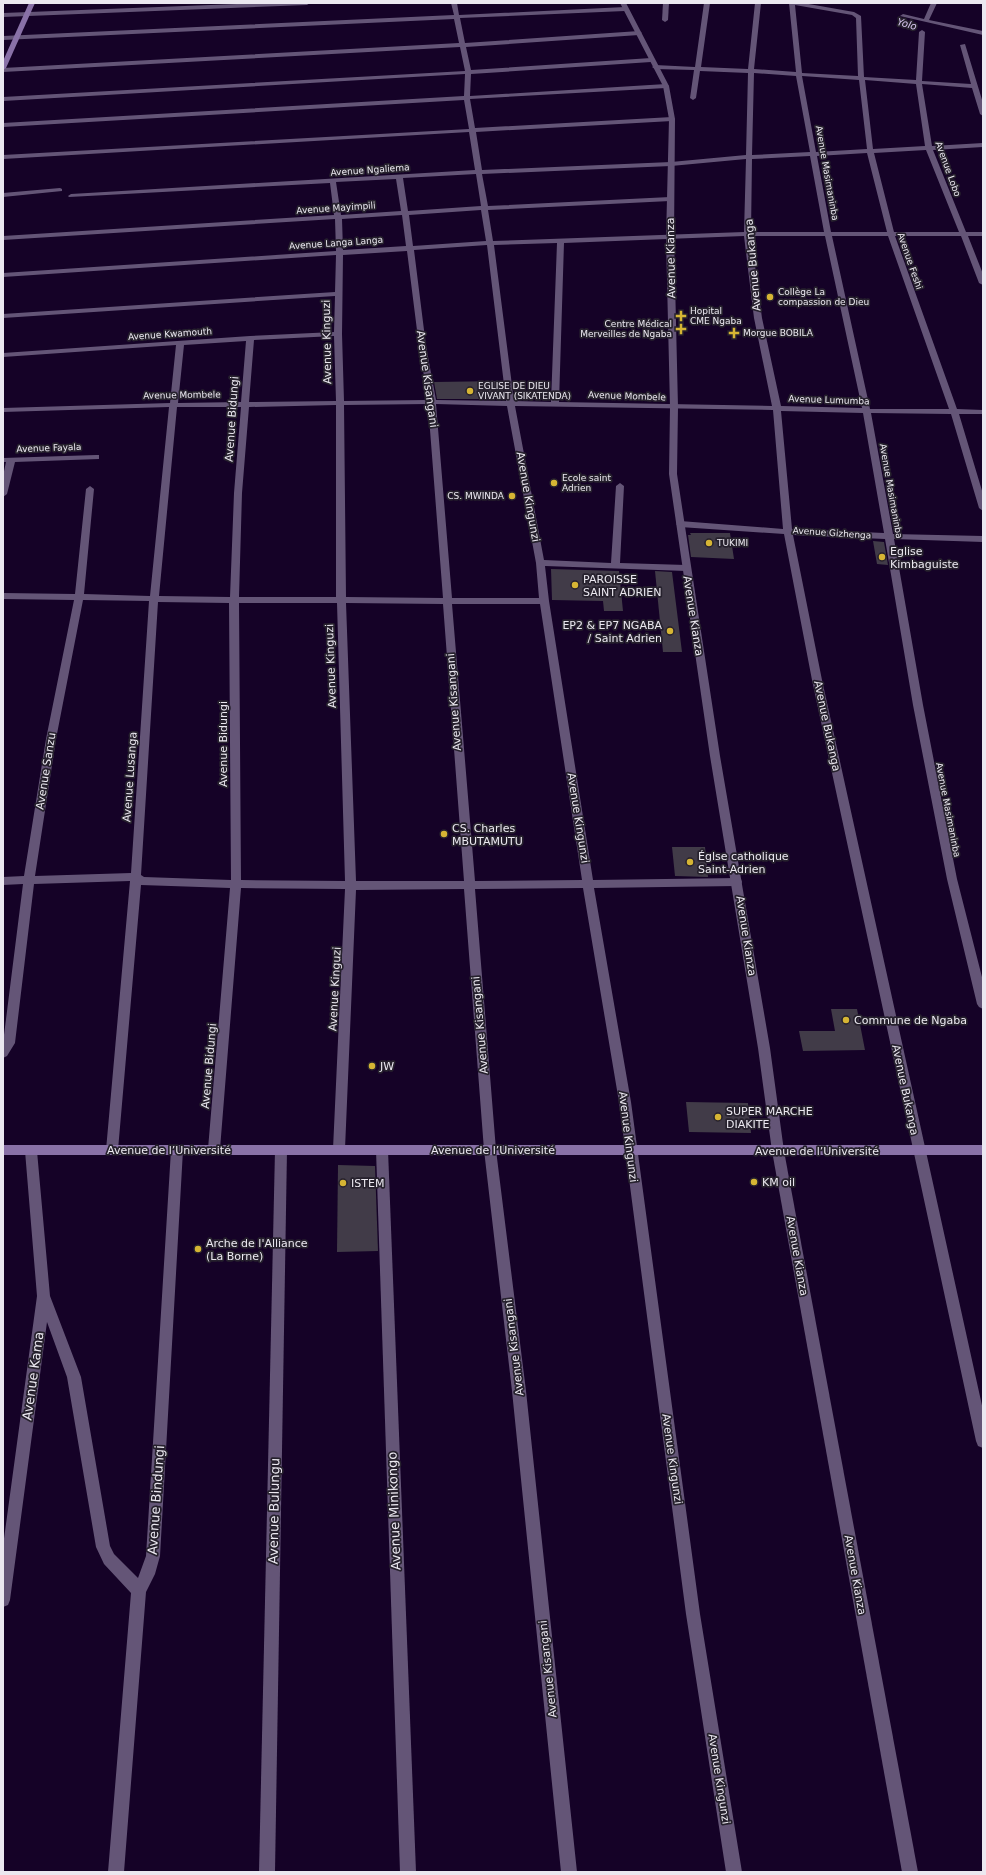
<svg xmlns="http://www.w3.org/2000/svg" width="986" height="1875" font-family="'DejaVu Sans',sans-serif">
	<rect width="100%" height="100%" fill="#26212d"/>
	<rect fill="#150227" x="3" y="3" width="980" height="1869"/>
	<g fill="#413b48">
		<path d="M502 381 504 399H437L434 382Z"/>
		<path d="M690 533H730L734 559 691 557 688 535H691Z"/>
		<path d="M873 541 884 542 888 565 877 564Z"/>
		<path d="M551 569 619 571 623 611H604L603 601 552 600Z"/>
		<path d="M655 571 672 572 682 652H663Z"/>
		<path d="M672 847H705L708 877 675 876Z"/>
		<path d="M831 1009H857L865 1050 803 1051 799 1031H835Z"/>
		<path d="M686 1102 748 1103 751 1133 689 1132Z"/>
		<path d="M338 1165 375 1166 378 1251 337 1252Z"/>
	</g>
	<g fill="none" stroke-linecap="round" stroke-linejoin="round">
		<g fill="#645577" fill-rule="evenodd">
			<path d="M264 3H310L307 5 3 17V13Z"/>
			<path d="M451 3H457L459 15 625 7 628 9 625 11 460 18 465 43 639 31 642 33 639 35 466 47 471 70 651 58 654 60 651 62 471 74 470 96 666 84 669 86 666 88 470 99 475 128 672 117 675 119 672 121 476 132 482 170 671 162 746 155 748 73 700 71 696 98 693 100 690 98 694 70 655 69 652 67 655 65 695 67 704 3H710L701 67 748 69 755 3H761L754 69 796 72 789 3H803L854 12 861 16 864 77 916 80 919 32 922 30 925 32 922 81 971 84 960 45 965 44 983 103V116L980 114 972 88 922 84 932 146 983 143V147L933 150 966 232H983V236H968L983 274V285L979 283 961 236H895L957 409 983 410V414H959L983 494V511L979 508 951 414 871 413 893 534 983 536V542L894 539 923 705 957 879 983 981V1009L979 1007 977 1004 947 879 913 705 885 539 793 535 822 680 983 1410V1448L978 1446 976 1441 812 680 784 534 680 527 676 524 680 521 783 529 773 410 515 406 544 560 611 563 616 486 620 483 624 486 620 563 686 565 690 568 686 571 545 566 549 601 593 880 737 878 741 879 742 882 741 885 737 886 594 888 631 1102 700 1614 742 1872H726L686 1614 619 1102 583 888 475 889 496 1150 526 1391 577 1872H561L512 1391 484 1150 464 889 356 890 345 1149 343 1153 339 1154 335 1153 333 1149 345 889 241 888 220 1149 218 1153 214 1154 210 1153 208 1149 230 888 141 885 118 1150 116 1154 112 1155 108 1154 106 1150 130 881 34 884 15 1043 7 1056 3 1058V1043L23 884 3 885V877L24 876 46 739 74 600 3 599V593L75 594 86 489 90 486 94 489 84 594 150 596 169 407 3 412V408L170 403 176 345 3 357V353L250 336 334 332 335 296 3 318V314L335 292 336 255 3 277V273L336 251 335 219 3 240V236L334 215 330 183 69 197 68 196 71 194 475 170 469 132 3 159V155L469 129 464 100 3 127V123L464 96 465 74 3 101V97L465 71 460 47 3 72V68L459 43 454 19 3 40V36L454 15ZM795 5 852 15 856 18 858 76 802 73ZM754 73 796 76 810 152 752 155ZM802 76 859 80 867 149 816 152ZM865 80 916 84 925 146 873 149ZM926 150 959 232H894L874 153ZM867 153 887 232H831L817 156ZM810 156 824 232H751L752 159ZM746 159 744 232 493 241 488 210 670 201 673 199 670 197 488 206 482 174 671 166ZM476 174 481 206 408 211 403 178ZM396 179 401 211 341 215 336 182ZM481 210 486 241 413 246 409 215ZM402 215 406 246 343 250 342 219ZM744 236 754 318 772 406 559 402 564 243ZM751 236H825L862 408 781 406 762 318ZM832 236H888L949 409H870ZM557 243 551 402 514 401 494 245ZM487 245 506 401 436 400 426 346 414 250ZM407 251 419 346 428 400 344 401 342 334 343 255ZM334 336 336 401 249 402 254 340ZM246 341 241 402 178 403 184 345ZM428 404 443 598 346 597 344 405ZM436 404 507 406 536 563 539 598H452ZM336 405V597H239L242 493 249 407ZM177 407H241L234 493 230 597 159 596ZM781 411 863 413 884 533 792 529ZM83 600 149 601 131 873 35 876 56 739ZM158 602 229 603 231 880 144 877 141 875ZM239 603H337L345 881 241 880ZM346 603 443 604 464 881H356ZM452 604H540L582 880 475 881Z"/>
			<path d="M663 3H669L668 20 665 22 662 20Z"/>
			<path d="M931 3H937L929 20 983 31V35L900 16 903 14 924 19Z"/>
			<path d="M60 188 62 189V191L3 197V193Z"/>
			<path d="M96 455H99V459L15 462 7 494 3 497V476L6 462H3V458Z"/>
			<path d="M177 1145 181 1146 183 1150 160 1556 155 1574 146 1592 124 1872H108L131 1593 104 1564 96 1547 67 1377 47 1322 10 1600 8 1605 3 1607V1546L37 1296 25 1151 27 1147 31 1146 35 1147 37 1151 50 1296 81 1377 110 1546 114 1554 138 1578 146 1556 171 1150 173 1146Z"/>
			<path d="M281 1145 285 1146 287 1150 275 1872H259L275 1150 277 1146Z"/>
			<path d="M382 1145 386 1146 388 1150 416 1872H400L376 1150 378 1146Z"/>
			<path d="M778 1146 782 1147 784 1151 918 1872H902L772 1151 774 1147Z"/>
		</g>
		<path fill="#645577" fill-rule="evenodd" d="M620 3H626L669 86 675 119 674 238 678 407 677 474 720 756 770 1048 784 1151 782 1155 778 1156 774 1155 772 1151 758 1048 710 756 669 474 670 407 666 238 669 119 663 86Z"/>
		<g fill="#8971a7" fill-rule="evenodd">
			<path d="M29 3H35L6 68 3 70V61Z"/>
			<rect x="3" y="1145" width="980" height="10"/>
		</g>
	</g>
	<g fill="#d6b534" stroke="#26212d" stroke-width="1.5">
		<circle cx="770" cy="297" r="4"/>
		<path d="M679 310h4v4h4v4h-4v4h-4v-4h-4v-4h4z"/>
		<path d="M679 323h4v4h4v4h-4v4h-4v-4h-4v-4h4z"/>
		<path d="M732 327h4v4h4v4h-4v4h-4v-4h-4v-4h4z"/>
		<circle cx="470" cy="391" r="4"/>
		<circle cx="554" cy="483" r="4"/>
		<circle cx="512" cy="496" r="4"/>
		<circle cx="709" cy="543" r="4"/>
		<circle cx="882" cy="557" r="4"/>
		<circle cx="575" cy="585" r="4"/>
		<circle cx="670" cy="631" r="4"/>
		<circle cx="444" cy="834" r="4"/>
		<circle cx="690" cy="862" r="4"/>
		<circle cx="846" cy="1020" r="4"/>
		<circle cx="372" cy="1066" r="4"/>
		<circle cx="718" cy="1117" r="4"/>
		<circle cx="754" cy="1182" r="4"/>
		<circle cx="343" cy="1183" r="4"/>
		<circle cx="198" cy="1249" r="4"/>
	</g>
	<g text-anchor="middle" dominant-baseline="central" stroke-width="3.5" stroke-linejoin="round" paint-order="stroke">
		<g font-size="9" fill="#ebe8f0" stroke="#26212d">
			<text transform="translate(948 169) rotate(70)">Avenue Lobo</text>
			<text transform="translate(370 170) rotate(-4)">Avenue Ngaliema</text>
			<text transform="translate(827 173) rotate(80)">Avenue Masimaninba</text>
			<text transform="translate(336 208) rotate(-4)">Avenue Mayimpili</text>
			<text transform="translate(336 243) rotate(-4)">Avenue Langa Langa</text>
			<text transform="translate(910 261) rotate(71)">Avenue Feshi</text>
			<text transform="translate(170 334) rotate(-4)">Avenue Kwamouth</text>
			<text transform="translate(182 395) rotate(-1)">Avenue Mombele</text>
			<text transform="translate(627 396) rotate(2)">Avenue Mombele</text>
			<text transform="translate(829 400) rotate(2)">Avenue Lumumba</text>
			<text transform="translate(49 448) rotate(-2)">Avenue Fayala</text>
			<text transform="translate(891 491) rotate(80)">Avenue Masimaninba</text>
			<text transform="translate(832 533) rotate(4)">Avenue Gizhenga</text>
			<text transform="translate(948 810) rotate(79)">Avenue Masimaninba</text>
		</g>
		<g font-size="9" fill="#ebe8f0" stroke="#26212d" text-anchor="start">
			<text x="778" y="292">Collège La<tspan x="778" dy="10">compassion de Dieu</tspan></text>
			<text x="690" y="311">Hopital<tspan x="690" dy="10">CME Ngaba</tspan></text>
			<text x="672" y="324" text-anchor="end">Centre Médical<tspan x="672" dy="10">Merveilles de Ngaba</tspan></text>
			<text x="743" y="333">Morgue BOBILA</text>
			<text x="478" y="386">EGLISE DE DIEU<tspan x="478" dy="10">VIVANT (SIKATENDA)</tspan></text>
			<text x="562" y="478">Ecole saint<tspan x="562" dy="10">Adrien</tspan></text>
			<text x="504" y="496" text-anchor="end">CS. MWINDA</text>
			<text x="717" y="543">TUKIMI</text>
		</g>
		<g font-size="10" font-style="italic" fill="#ddcbf6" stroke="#26212d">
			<text transform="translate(907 24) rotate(15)">Yolo</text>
		</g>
		<g font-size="11" fill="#ebe8f0" stroke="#26212d">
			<text transform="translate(671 258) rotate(-91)">Avenue Kianza</text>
			<text transform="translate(753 265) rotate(-95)">Avenue Bukanga</text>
			<text transform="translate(327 342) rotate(-91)">Avenue Kinguzi</text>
			<text transform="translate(427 379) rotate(82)">Avenue Kisangani</text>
			<text transform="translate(232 419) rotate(-86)">Avenue Bidungi</text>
			<text transform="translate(528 497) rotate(80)">Avenue Kingunzi</text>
			<text transform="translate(693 616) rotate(81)">Avenue Kianza</text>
			<text transform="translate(331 666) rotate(-92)">Avenue Kinguzi</text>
			<text transform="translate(454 702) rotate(-94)">Avenue Kisangani</text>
			<text transform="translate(827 726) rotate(78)">Avenue Bukanga</text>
			<text transform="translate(223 744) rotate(-90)">Avenue Bidungi</text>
			<text transform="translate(46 771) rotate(-81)">Avenue Sanzu</text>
			<text transform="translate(130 777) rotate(-86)">Avenue Lusanga</text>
			<text transform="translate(578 818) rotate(81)">Avenue Kingunzi</text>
			<text transform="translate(746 936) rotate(81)">Avenue Kianza</text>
			<text transform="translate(335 989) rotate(-87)">Avenue Kinguzi</text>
			<text transform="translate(480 1025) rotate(-95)">Avenue Kisangani</text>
			<text transform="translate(209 1066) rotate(-85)">Avenue Bidungi</text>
			<text transform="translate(905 1090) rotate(78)">Avenue Bukanga</text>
			<text transform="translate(628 1137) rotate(83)">Avenue Kingunzi</text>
			<text x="169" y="1150">Avenue de l’Université</text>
			<text x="493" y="1150">Avenue de l’Université</text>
			<text x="817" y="1151">Avenue de l’Université</text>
			<text transform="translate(797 1256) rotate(80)">Avenue Kianza</text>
			<text transform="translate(514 1347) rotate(-97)">Avenue Kisangani</text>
			<text transform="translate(672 1459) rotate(82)">Avenue Kingunzi</text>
			<text transform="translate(855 1575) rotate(80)">Avenue Kianza</text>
			<text transform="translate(548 1669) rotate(-96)">Avenue Kisangani</text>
			<text transform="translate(719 1779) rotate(81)">Avenue Kingunzi</text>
		</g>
		<g font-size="11" fill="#ebe8f0" stroke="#26212d" text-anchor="start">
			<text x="890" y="551">Eglise<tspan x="890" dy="13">Kimbaguiste</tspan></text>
			<text x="583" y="579">PAROISSE<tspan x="583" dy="13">SAINT ADRIEN</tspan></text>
			<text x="662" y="625" text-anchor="end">EP2 &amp; EP7 NGABA<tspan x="662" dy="13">/ Saint Adrien</tspan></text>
			<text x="452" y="828">CS. Charles<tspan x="452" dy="13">MBUTAMUTU</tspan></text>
			<text x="698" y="856">Églse catholique<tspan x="698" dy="13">Saint-Adrien</tspan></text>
			<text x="854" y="1020">Commune de Ngaba</text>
			<text x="380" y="1066">JW</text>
			<text x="726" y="1111">SUPER MARCHE<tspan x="726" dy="13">DIAKITE</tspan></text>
			<text x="762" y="1182">KM oil</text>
			<text x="351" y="1183">ISTEM</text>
			<text x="206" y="1243">Arche de l'Alliance<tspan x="206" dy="13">(La Borne)</tspan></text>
		</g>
		<g font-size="13" fill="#ebe8f0" stroke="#26212d">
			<text transform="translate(33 1376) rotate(-82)">Avenue Kama</text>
			<text transform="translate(156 1500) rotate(-86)">Avenue Bindungi</text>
			<text transform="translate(274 1511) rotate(-89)">Avenue Bulungu</text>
			<text transform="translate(394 1511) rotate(-92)">Avenue Minikongo</text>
		</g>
	</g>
	<rect width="986" height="1875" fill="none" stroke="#ebe8f0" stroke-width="8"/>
</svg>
